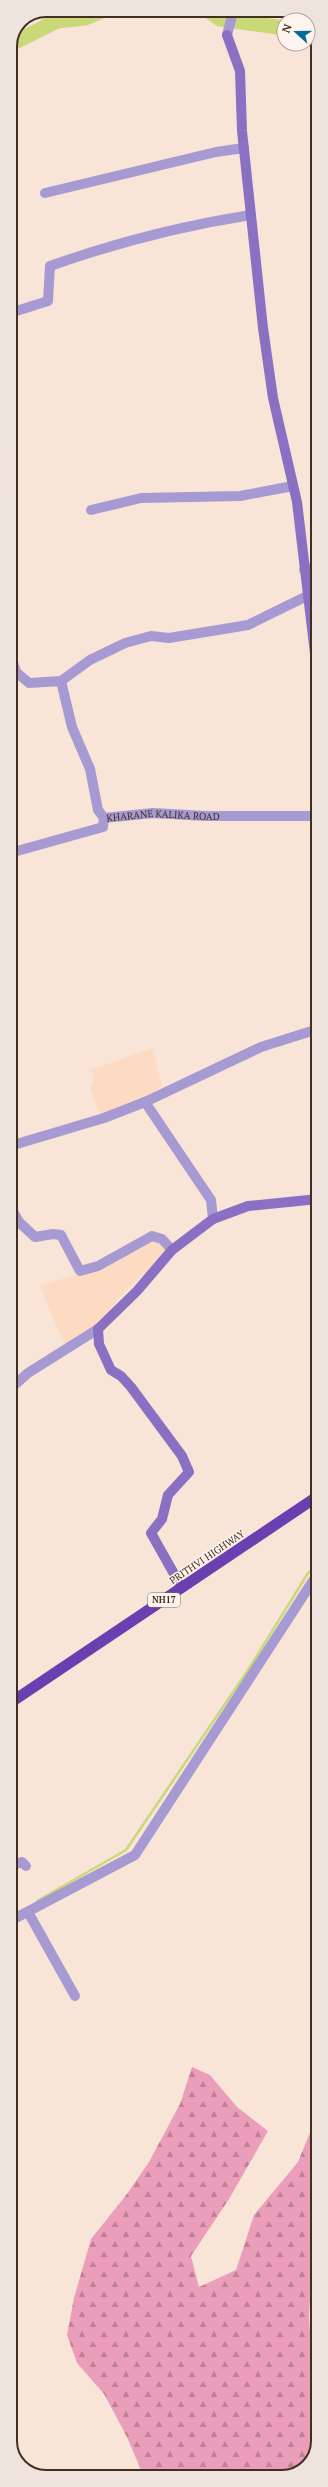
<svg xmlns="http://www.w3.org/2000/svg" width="328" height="2487" font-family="'PT Serif',serif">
	<defs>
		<pattern id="forest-firs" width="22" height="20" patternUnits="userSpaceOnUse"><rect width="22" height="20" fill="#eb9eba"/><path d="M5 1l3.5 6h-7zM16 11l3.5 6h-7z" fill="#c08197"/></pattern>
	</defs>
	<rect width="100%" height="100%" fill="#f9e5d7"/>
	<g fill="#fddbc3">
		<path d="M153 1048 162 1086 135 1104 101 1116 90 1089 94 1077 90 1070Z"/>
		<path d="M152 1239 159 1240 167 1253 129 1287 90 1332 65 1346 40 1286 80 1273Z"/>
	</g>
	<path fill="url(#forest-firs)" d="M192 2067 210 2075 237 2107 268 2131 229 2199 191 2256 199 2287 236 2270 254 2215 298 2162 318 2113V2274L311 2283 309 2317 312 2359 318 2371V2441L309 2465 284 2477H144L127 2437 104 2394 77 2363 67 2335 74 2298 91 2239 127 2194 149 2162 180 2104Z"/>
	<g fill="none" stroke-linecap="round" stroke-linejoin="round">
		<path stroke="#cad978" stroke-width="2.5" d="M37 1901 126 1850 248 1670 308 1573 318 1567"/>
		<g stroke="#cad978" stroke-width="15">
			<path d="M207 10 220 19 284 28"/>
			<path d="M11 44 57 21 85 18 104 10"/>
		</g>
		<g stroke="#a799d1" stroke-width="10">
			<path d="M45 193 216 152 244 148"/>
			<path d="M10 313 48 301 50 266C118 242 180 226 251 215"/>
			<path d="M91 510 141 498 240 496 293 486"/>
			<path d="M304 570 318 567"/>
			<path d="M61 681 90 660 125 643 151 636 169 638 248 625 307 596"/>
			<path d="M10 853 103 827 104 818"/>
			<path d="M145 1102 211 1200 213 1219"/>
			<path d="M10 1146 104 1118 145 1102 261 1047 318 1029"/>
			<path d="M10 1206 19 1222 35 1237 53 1234 61 1235 80 1271 98 1266 152 1236 162 1239 172 1250"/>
			<path d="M10 1389 28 1373 98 1329"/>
			<path d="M10 1866 22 1862 26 1866"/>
			<path d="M28 1912 75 1996"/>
			<path d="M10 1921 135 1855 318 1573"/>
		</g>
		<g stroke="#a799d1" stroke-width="10">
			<path d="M227 35 233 12"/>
			<path id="s1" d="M10 653 16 672 29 683 61 681 72 727 90 769 98 810 104 818 153 813 206 816H318"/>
		</g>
		<g stroke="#8970c2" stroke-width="10">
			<path d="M233 10V12"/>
			<path d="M227 35 240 71 242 131 263 328 273 398 297 502 318 679"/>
			<path d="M182 1588 151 1533 162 1519 168 1495 189 1472 182 1456 131 1387 121 1376 111 1370 99 1344 98 1329 137 1291 172 1250 213 1219 248 1206 318 1199"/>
		</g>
		<path stroke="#6a40b1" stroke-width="11" d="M10 1703 318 1496"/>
	</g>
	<g text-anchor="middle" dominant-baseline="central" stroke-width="3" stroke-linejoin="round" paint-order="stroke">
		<rect fill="#fef4ed" stroke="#7a6a5e" stroke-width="1" x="148" y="1593" width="32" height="14" rx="3"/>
		<g font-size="9" font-weight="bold" fill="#422f21">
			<text x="164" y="1600">NH17</text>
		</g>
		<g font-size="10" fill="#422f21" stroke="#fef4ed">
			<text stroke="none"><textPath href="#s1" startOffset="273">KHARANE KALIKA ROAD</textPath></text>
			<text transform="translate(207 1557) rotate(-34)">PRITHVI HIGHWAY</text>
		</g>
	</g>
	<path d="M0 0H328V2487H0ZM46 17H282A29 29 0 0 1 311 46V2441A29 29 0 0 1 282 2470H46A29 29 0 0 1 17 2441V46A29 29 0 0 1 46 17Z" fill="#efe4dd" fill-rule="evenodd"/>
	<path fill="none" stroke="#422f21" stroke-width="2" d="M46 17H282A29 29 0 0 1 311 46V2441A29 29 0 0 1 282 2470H46A29 29 0 0 1 17 2441V46A29 29 0 0 1 46 17Z"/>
	<g transform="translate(296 32) rotate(291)"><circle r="19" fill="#fef4ed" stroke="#b3a59b"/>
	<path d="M0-3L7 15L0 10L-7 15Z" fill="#016c99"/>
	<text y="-6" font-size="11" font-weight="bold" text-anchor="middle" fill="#422f21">N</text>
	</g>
</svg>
